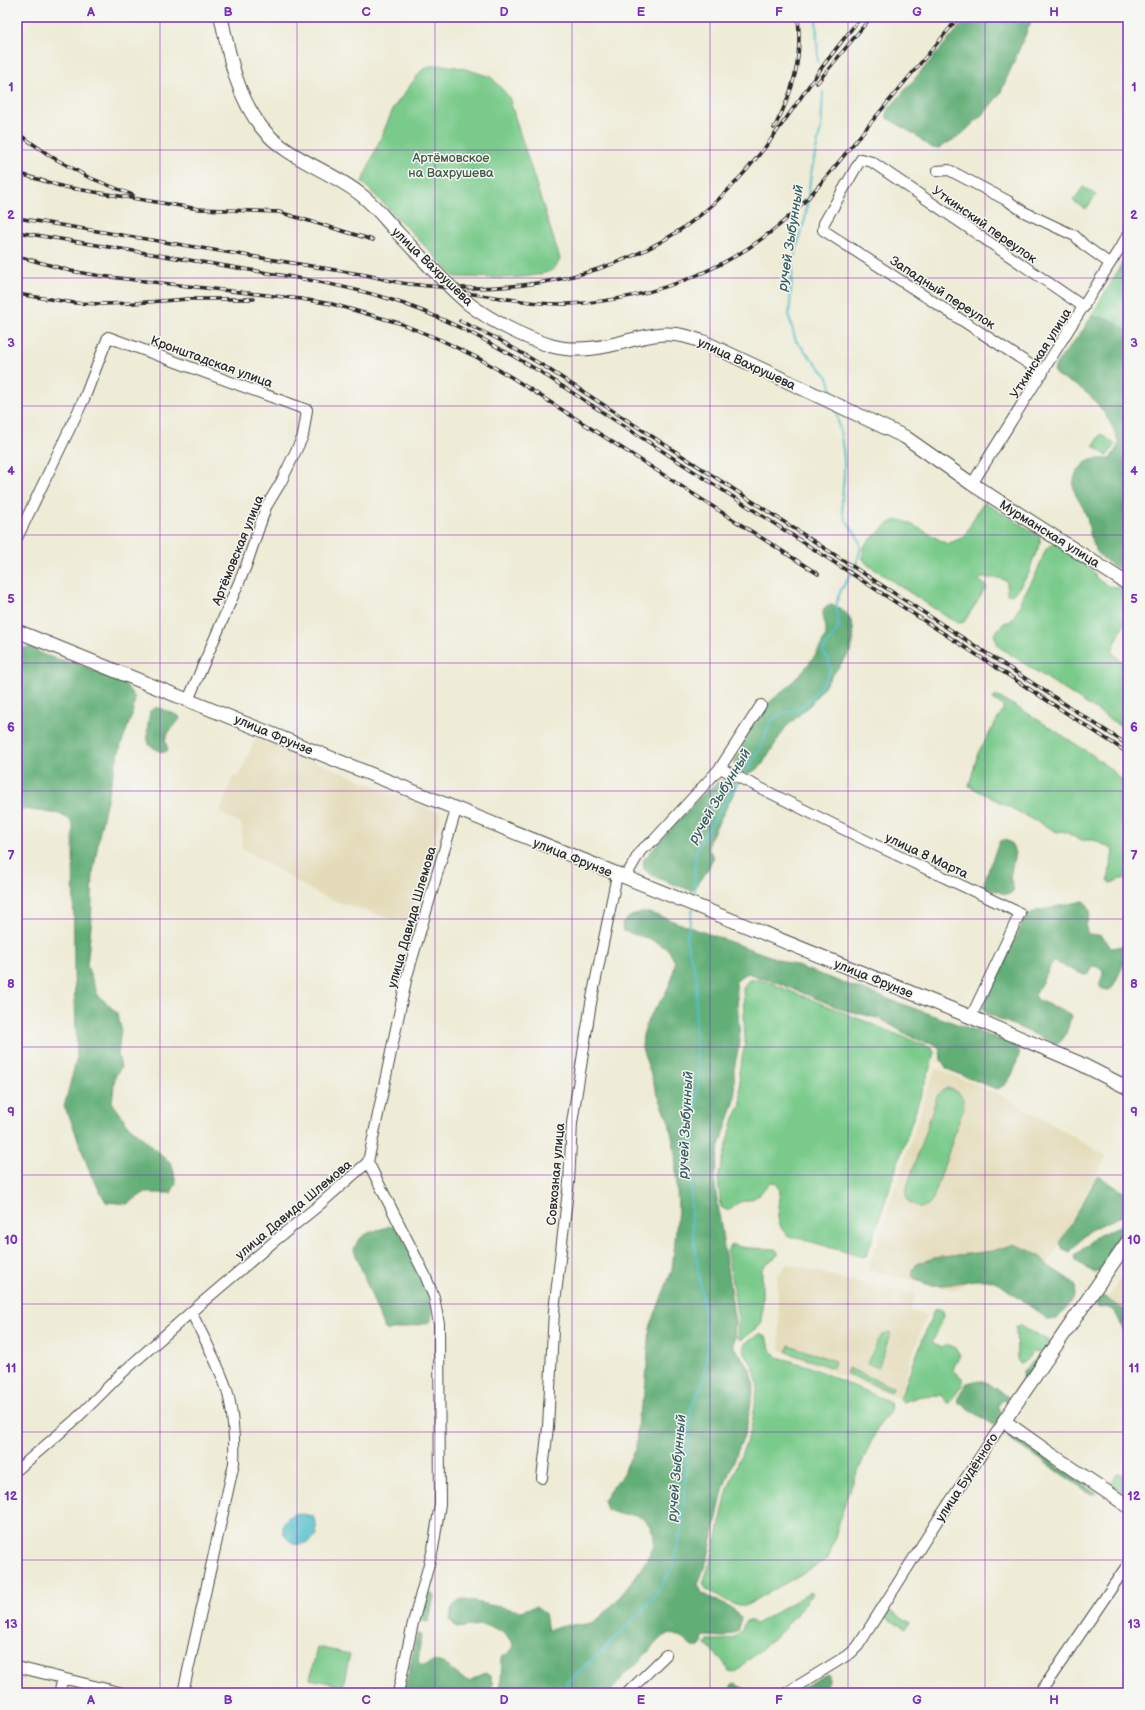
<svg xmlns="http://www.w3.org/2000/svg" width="1145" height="1710" viewBox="0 0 1145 1710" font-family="'Balsamiq Sans',sans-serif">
	<rect width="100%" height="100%" fill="#f6f6f2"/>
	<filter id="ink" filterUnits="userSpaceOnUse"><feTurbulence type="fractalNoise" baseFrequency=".025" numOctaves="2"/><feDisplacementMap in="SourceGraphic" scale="8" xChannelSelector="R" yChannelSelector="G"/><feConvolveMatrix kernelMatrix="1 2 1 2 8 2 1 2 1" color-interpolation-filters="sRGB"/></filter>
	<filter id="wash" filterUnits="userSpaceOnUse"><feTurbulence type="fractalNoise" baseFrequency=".012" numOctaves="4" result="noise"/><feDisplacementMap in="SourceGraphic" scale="16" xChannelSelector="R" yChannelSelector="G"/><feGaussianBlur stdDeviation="0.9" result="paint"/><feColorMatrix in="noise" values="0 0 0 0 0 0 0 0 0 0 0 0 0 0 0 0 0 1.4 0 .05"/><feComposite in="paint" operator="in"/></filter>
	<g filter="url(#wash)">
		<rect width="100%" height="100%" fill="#eeebd6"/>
		<path fill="#e4dbba" d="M256,737L441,813L409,924L344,904L318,894L241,847L242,824L220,813L233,776H239Z
			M935,1068L1007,1098L1106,1156L1043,1273L1005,1258L955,1290L868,1270Z
			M788,1264L844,1279L916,1295L910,1310L926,1315L898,1398L791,1356L780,1349L777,1275Z
			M1128,1268V1315L1106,1300Z"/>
		<path fill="#79ca8b" stroke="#527a5b" d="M443,65L462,68L491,77L509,97L517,124L560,259C558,264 556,268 550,271C528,281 480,277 455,277L362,182L394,107L421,71L430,66Z
			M1083,187L1096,195L1086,209L1073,201Z
			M1128,253V331L1108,319L1091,317Z
			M1101,434L1115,444L1107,456L1093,446Z
			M985,503L1037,534L1040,537V544L1032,562L1029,573L1018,589L1012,595L1007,594V581L999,578H980L979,580L987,587L986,588L964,622L958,623L950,619L868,565L863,559C863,542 866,544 877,534C883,528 891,520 900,520C908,521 938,539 947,544L964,537L980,507Z
			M1054,542L1060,545L1092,570L1097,579L1108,586L1118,587L1128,591V614L1112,651L1119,660L1128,663V731L999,647L994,634L1004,623L1011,621L1020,606L1021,599L1035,576L1046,549Z
			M994,697H998L1026,712L1094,756L1116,774L1128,787V877L1111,883L1108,881L1113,851L1112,849L1094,840H1082L1063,831L1057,832L969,786L978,753L1003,710V706L993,699Z
			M758,978L931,1048L935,1053L867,1255L862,1257L795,1237C785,1238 778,1225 778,1215C778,1206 786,1182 770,1182C765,1187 762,1193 756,1197C745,1203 740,1198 730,1210H726L721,1207L718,1178L734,1118L741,1105L739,1072L745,1044L743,987L749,980Z
			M948,1088C959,1092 963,1094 964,1106L933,1199L928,1205L921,1208L909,1202L906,1195V1190L937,1096L943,1090Z
			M732,1245L747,1248L775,1249L778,1253V1255L766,1264L762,1270V1321L760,1325L742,1339H738L737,1337L738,1319L727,1251Z
			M939,1309L943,1312L944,1317L932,1343L941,1348C949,1342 956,1347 960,1355L953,1369L963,1379V1384L959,1390L949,1403H947L943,1396L940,1395L921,1396L903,1402L901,1401L900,1398L934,1310Z
			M1019,1325L1049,1341L1050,1346L1042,1352H1033L1025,1362L1020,1363L1017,1360L1016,1327Z
			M888,1332L891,1333L878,1368L867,1363L881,1336Z
			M759,1334L766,1337L772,1351L778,1357L808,1366L890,1402L891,1410L878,1427L847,1496L831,1550L826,1560L747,1605H735L707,1590L703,1583L712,1557L728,1488L751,1430L758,1385L753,1366L744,1352L743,1348L745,1343Z
			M789,1345L835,1361L833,1368L787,1352Z
			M848,1368L893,1387L891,1392L846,1373Z
			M1120,1473L1128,1478V1495L1114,1487L1112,1483L1116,1474Z
			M811,1592L813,1594L782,1631L734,1673L730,1672L722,1660L706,1645L708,1640C729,1640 736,1642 746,1621H752L756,1624Z
			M886,1609L910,1623L906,1629L881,1615Z
			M317,1647L350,1654L343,1686L310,1679Z"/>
		<path fill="#62ae77" stroke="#466c51" d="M968,17H1033L1000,94L985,112L961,135L939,148H932L914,134L887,118V111Z
			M1091,317L1108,319L1128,331V575C1118,568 1105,562 1098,553C1090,543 1090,527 1086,515C1084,507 1078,500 1075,493C1069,480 1079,465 1091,460C1096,458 1104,459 1110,459L1119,444C1113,423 1098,400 1080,388C1072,383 1063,380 1055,374L1054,370L1056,364L1083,330Z
			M831,605C853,609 858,634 850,652L810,705L785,728L762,765L754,771L746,774L740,772L734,764C741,745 752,721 766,706C772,699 780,694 787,688C801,673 817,657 825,637C829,626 820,618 824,608Z
			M31,647L44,655L86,667L125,684L135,698L132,715L121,745L112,777L100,831L93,874L91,925L87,966L98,995L117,1013L121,1028L118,1055L121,1067L115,1077L112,1102L128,1125L172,1164L176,1183L171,1193H144L127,1204L106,1202L91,1175L70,1118L64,1107L77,1057L74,973L73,825L69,819L59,814L17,808V657L22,648Z
			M155,708H160L179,716L180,719L169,732L165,740L168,750L165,752H161L149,745C146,733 148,723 150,711Z
			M727,779L734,782L736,789L709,841L708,849L714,856L708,869L692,891C682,887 653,878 646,871C643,867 643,863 644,859C661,843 706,782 727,779Z
			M1005,840L1011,843L1015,853L1010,877L1014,890L1010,894H1004L984,886C984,880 997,847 1000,841Z
			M1083,901C1098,911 1081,922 1088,934C1103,935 1103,935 1111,948L1128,945L1127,957L1113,987L1109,990C1092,989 1104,980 1103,970L1095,966L1092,967L1089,974L1084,975L1055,962L1052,963L1035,995L1038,1000L1070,1014L1071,1017C1068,1026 1066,1040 1057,1044L988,1014L983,1009L984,1004L1025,918L1036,911Z
			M645,912L659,916L1012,1044L1016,1046L1020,1052C1015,1066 1012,1085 996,1089L947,1069L941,1060L940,1050L934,1044L923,1042L902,1032L881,1019L844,1010L781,984L748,973L740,977L736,982L740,1042L734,1069L735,1100L719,1148L714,1179L735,1322L734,1347L750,1369L754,1387L746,1430L724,1486L708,1558L698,1584L702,1593L733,1609L741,1618L737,1631L725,1637L705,1636L702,1638L703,1643L699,1647H692L681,1637L670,1633L663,1637L620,1680L610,1693H497L501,1680L502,1657L511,1651L513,1644C498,1622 481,1624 457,1628L450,1620L452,1608L460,1599L520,1611L536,1606L545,1613L548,1631C551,1629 555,1627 559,1626C571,1623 584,1627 595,1621C612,1610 647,1565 653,1546C657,1536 650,1523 641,1517C635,1513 627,1515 620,1514C615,1513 610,1511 606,1509L603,1500L611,1488L621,1477L636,1447L638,1417L645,1391L650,1327L672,1270L678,1209L675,1152L669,1122L656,1090L642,1048L643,1035L648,1019L665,994L672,979L675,962L668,949L650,939L623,931L622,923L631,916Z
			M1099,1176L1128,1195V1213L1090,1230L1084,1235L1070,1252L1063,1249L1060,1243L1097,1177Z
			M1128,1222V1231L1099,1272H1093L1076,1261L1075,1256L1095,1237Z
			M390,1226L399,1230C409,1251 437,1300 431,1321L427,1323L388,1331L384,1328L354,1250C359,1231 375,1232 390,1226Z
			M1014,1244L1029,1250L1042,1258L1046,1264L1074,1283C1081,1295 1064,1310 1057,1319L1049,1320L998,1283C971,1271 937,1299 912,1276L913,1269L917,1264L933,1258L992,1251Z
			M1103,1296L1128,1311V1337C1119,1328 1119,1303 1100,1308L1096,1305C1095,1300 1098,1298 1103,1296Z
			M1037,1357H1040L1044,1359L1027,1381L1024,1380L1022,1373Z
			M979,1380L988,1383L1011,1399L1008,1402L1002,1400L998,1406L1003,1414L997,1424L994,1425L959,1403L958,1398L967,1383Z
			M1010,1433L1096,1492L1095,1494H1091L1009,1438L1008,1434Z
			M431,1593L434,1596L429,1621L426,1622L422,1620L421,1617L428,1595Z
			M417,1634L421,1635L418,1663L425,1665C445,1653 452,1676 469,1681L485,1673L490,1676L493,1685L489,1693H404Z
			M826,1674L829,1675C830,1683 826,1687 821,1693H795Z
			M735,1684L753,1693H730L731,1686Z"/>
		<path fill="#51becb" stroke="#3e747b" d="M298,1513L313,1516L316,1525L317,1535C291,1563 266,1519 298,1513Z"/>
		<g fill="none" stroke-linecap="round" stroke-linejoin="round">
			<path stroke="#51becb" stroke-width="2" d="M816,17L818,62
				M823,92L821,128L811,173L805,220L800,234L793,265L789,317L796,341L828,377L834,397
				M743,776C750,765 758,754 763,742C766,735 767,727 771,722C779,710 788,714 798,709C807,704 832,676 830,666C830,661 826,656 823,652C826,642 836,636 839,625C828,588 855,582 860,551C863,535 846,527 843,513C840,499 845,480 844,464C844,446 839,428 836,409
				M695,901V856L700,842L739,781
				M559,1693L568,1682L613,1641L643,1610L661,1587L672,1568L681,1531L691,1408L704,1380L708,1343L691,1217V1164L699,1076L695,1033L697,980L686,939L693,909"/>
		</g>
	</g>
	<g filter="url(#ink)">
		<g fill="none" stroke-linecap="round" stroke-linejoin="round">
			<defs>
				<path id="minor" d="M937,171L949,170L1008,201L1024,212L1075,236L1084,245L1109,263
					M1043,373L823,230L824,223L861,159L872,162L1084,307
					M972,484L1128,235
					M17,538L84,399L108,337L307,410L303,436L281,482L266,507L246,566L188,700
					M720,768L867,841L1020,913L971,1017
					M625,878L641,850L654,840L720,768L761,705
					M368,1162L425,1275L434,1297L439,1324L440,1504L433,1549L413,1623L398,1693
					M17,1470L75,1420L121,1374L191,1312L277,1239L318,1206L368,1162L407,976L456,810
					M542,1478L548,1427L554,1311L569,1182L572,1123L591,1003L617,875
					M17,1667L123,1693
					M59,1693L63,1679
					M183,1693L234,1463C235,1442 233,1410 227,1390C218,1363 204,1338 191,1312
					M627,1693L666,1655
					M786,1693L851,1653L858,1646L939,1518L1004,1421
					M1040,1693L1128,1564"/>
				<path id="major" d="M221,17C229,55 237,97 262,128C287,159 330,170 360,194C375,205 386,220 398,233C421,257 444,283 469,304C491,321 525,338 552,346C578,353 606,347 631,340C644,337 656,333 669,334C682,334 692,338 704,342L905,437L972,484L1128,584
					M17,631L971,1017L1079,1063L1128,1088
					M1128,1241L1004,1421L1052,1455L1128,1506"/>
			</defs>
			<use href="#minor" stroke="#484845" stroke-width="12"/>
			<use href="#major" stroke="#484845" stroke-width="15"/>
			<use href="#minor" stroke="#fff" stroke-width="10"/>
			<use href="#major" stroke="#fff" stroke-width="13"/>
			<defs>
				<path id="rail" d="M817,83L871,17
					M774,128C794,91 802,59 798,17
					M17,133L52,157L88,177L133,195
					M17,173L64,187L199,209L279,212L373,240
					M17,218L366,275C380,278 395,283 410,284C523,298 643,275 725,193C762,157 790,112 820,70C833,52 847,35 861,17
					M17,232C89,244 160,255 232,267C284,276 336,283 386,298C441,315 490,342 539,371L1128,753
					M17,256L71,271L101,276L301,299L332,304L399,323L441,340L478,358L511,377L818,574
					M465,293C500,297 534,305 569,304C656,300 743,266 804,202C825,180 844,155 863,132C895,94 927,55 959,17
					M17,294L75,303L103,304L134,303L188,299H254
					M460,321L498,339L542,365L1128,745"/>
			</defs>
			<use href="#rail" stroke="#2b2b2b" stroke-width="3.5"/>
			<use href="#rail" stroke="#f6f6f2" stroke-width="2" stroke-dasharray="6" stroke-linecap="butt"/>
		</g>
	</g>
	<path fill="none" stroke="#7b2cbf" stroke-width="1" stroke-opacity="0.55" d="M160,17V1693M297,17V1693M435,17V1693M572,17V1693M710,17V1693M848,17V1693M985,17V1693M17,150H1128M17,278H1128M17,406H1128M17,535H1128M17,663H1128M17,791H1128M17,919H1128M17,1047H1128M17,1175H1128M17,1304H1128M17,1432H1128M17,1560H1128"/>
	<g text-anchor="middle" stroke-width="3" stroke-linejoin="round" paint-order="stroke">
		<g font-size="13" fill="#425b48" stroke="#f6f6f2">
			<text x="451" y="162">Артёмовское<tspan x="451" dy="15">на Вахрушева</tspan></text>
		</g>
		<g font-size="13" fill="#2b2b2b" stroke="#f6f6f2">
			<text transform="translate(985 224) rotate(35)" y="5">Уткинский переулок</text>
			<text transform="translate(433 266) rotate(44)" y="5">улица Вахрушева</text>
			<text transform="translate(943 292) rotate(33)" y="5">Западный переулок</text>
			<text transform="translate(1040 353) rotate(-58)" y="5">Уткинская улица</text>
			<text transform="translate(212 361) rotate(20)" y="5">Кронштадская улица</text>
			<text transform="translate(747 363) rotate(25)" y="5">улица Вахрушева</text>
			<text transform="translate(1050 533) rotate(32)" y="5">Мурманская улица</text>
			<text transform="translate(237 550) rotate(-68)" y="5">Артёмовская улица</text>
			<text transform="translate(274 734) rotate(23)" y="5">улица Фрунзе</text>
			<text transform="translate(927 855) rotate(25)" y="5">улица 8 Марта</text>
			<text transform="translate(573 857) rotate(22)" y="5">улица Фрунзе</text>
			<text transform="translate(411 917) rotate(-74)" y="5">улица Давида Шлемова</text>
			<text transform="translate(874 978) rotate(22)" y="5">улица Фрунзе</text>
			<text transform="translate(555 1174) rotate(-85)" y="5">Совхозная улица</text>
			<text transform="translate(293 1209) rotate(-40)" y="5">улица Давида Шлемова</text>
			<text transform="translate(966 1477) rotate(-57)" y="5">улица Будённого</text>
		</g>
		<g font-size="14" font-style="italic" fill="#385e63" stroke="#f6f6f2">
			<text transform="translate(790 238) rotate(-81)" y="5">ручей Зыбунный</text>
			<text transform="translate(719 796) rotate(-59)" y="5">ручей Зыбунный</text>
			<text transform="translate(685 1125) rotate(-87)" y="5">ручей Зыбунный</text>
			<text transform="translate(676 1468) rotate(-85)" y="5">ручей Зыбунный</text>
		</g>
	</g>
	<rect width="1145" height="1710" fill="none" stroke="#f6f6f2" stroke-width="44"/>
	<rect x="22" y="22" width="1101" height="1666" fill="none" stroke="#7b2cbf" stroke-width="1.5"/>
	<g font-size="13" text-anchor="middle" font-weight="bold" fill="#7b2cbf">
		<text x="91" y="16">A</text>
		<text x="228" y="16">B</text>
		<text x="366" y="16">C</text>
		<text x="504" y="16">D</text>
		<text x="641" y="16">E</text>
		<text x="779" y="16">F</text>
		<text x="917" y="16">G</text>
		<text x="1054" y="16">H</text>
		<text x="11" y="91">1</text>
		<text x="1134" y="91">1</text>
		<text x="11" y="219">2</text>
		<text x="1134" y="219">2</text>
		<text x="11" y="347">3</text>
		<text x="1134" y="347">3</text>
		<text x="11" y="475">4</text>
		<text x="1134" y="475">4</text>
		<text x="11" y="603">5</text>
		<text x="1134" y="603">5</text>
		<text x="11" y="731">6</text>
		<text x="1134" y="731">6</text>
		<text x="11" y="860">7</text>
		<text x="1134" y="860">7</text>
		<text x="11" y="988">8</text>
		<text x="1134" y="988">8</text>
		<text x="11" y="1116">9</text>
		<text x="1134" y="1116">9</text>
		<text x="11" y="1244">10</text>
		<text x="1134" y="1244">10</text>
		<text x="11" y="1372">11</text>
		<text x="1134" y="1372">11</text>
		<text x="11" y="1500">12</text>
		<text x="1134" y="1500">12</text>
		<text x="11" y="1628">13</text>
		<text x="1134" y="1628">13</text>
		<text x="91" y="1704">A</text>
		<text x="228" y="1704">B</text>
		<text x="366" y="1704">C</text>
		<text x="504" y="1704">D</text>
		<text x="641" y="1704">E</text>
		<text x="779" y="1704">F</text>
		<text x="917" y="1704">G</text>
		<text x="1054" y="1704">H</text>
	</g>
</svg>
